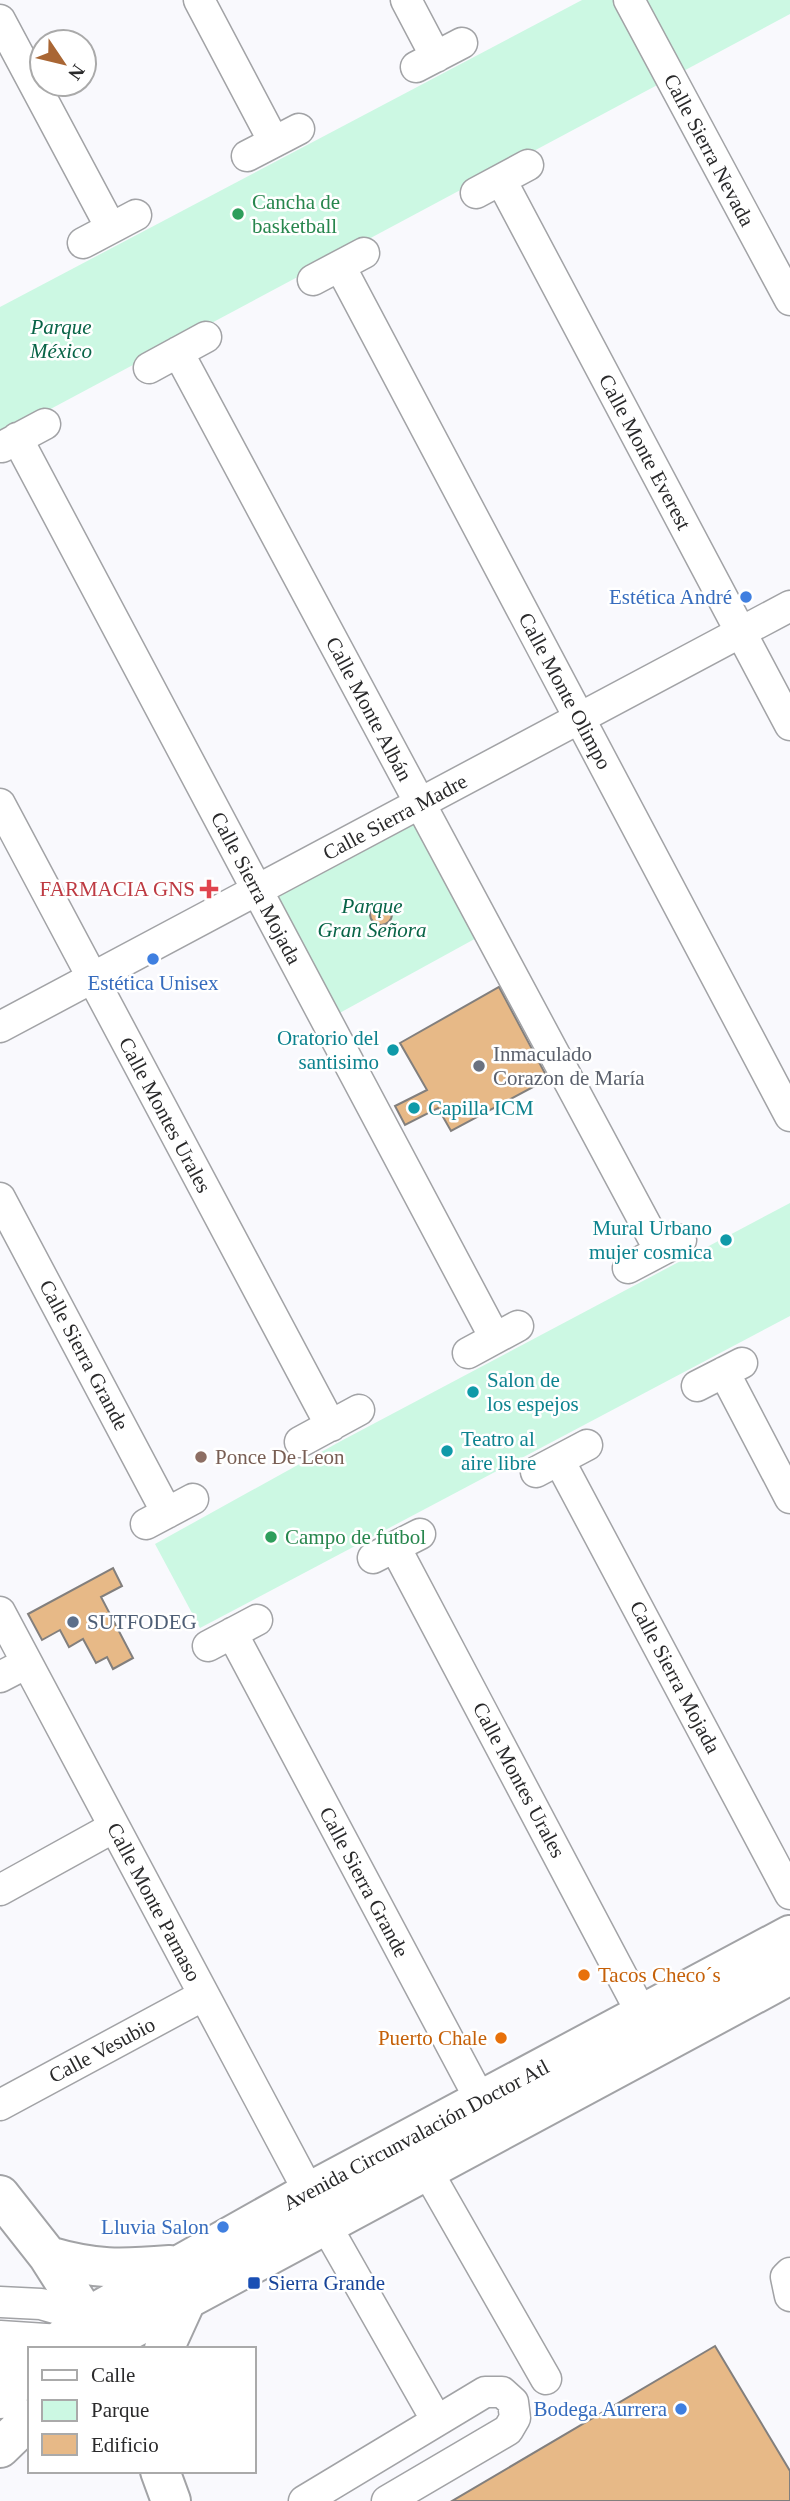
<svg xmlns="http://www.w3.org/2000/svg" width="790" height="2501" viewBox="0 0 790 2501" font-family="Georgia,serif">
	<rect width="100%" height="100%" fill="#f9f9fd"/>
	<path fill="#ccf8e3" d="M582,0H790V14L0,436V307Z
		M415,820L480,936L336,1015L273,894Z
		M790,1203V1316L200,1628L155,1544L341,1441Z"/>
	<path fill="#e7b987" stroke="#827f7d" stroke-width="2" d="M370 914a11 11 0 1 1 22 0a11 11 0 1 1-22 0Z
		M499,987L548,1079L451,1131L438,1108L405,1125L395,1106L427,1090L400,1043Z
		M113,1568L122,1586L101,1597L133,1658L113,1669L107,1657L96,1663L83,1639L69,1647L60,1630L42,1640L28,1614Z
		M715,2346L790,2471V2501H452Z"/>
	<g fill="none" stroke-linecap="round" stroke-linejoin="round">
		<defs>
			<path id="minor" d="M199,0L274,142
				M406,0L436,57
				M629,0L790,300
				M0,20L111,228
				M416,67L462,43
				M247,156L299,129
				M501,180L790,725
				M476,193L528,165
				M83,243L136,215
				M340,266L790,1116
				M313,280L364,253
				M178,352L660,1251
				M149,368L206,337
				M17,438L495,1338
				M2,447L45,424
				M0,804L331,1426
				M0,1027L790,606
				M0,1198L167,1513
				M628,1268L681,1240
				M468,1353L518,1326
				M724,1372L790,1498
				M697,1386L742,1363
				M300,1442L359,1410
				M559,1460L790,1894
				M536,1472L587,1445
				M146,1524L193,1499
				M395,1547L642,2014
				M373,1558L420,1534
				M0,1612L309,2192
				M232,1633L490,2118
				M208,1646L257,1620
				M0,1677L27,1663
				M0,1890L114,1827
				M0,2105L204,1995
				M426,2169L546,2379
				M325,2224L437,2421
				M790,2273L786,2277L790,2296
				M0,2302L41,2304L87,2317
				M0,2336L76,2341
				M304,2501L485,2392H502L513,2402L515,2418L508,2430L387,2501"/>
			<path id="major" d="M0,2195L48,2256L100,2338
				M48,2256C95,2270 121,2269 170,2265
				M0,2349L11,2367L15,2385
				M51,2349L87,2317L309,2192L790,1935
				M99,2349L104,2344L790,1975
				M164,2349L185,2303
				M0,2399L30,2370
				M0,2448L30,2419
				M160,2471L171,2501"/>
		</defs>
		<use href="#minor" stroke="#a2a3a6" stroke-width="33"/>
		<use href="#major" stroke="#a2a3a6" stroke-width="42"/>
		<use href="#minor" stroke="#fff" stroke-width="30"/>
		<use href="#major" stroke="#fff" stroke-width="38"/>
	</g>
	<g fill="#2e9e5b" stroke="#fff" stroke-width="2.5">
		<circle cx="238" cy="214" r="7"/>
		<circle cx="271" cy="1537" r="7"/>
	</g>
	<g fill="#3f7fe0" stroke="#fff" stroke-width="2.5">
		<circle cx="746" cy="597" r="7"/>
		<circle cx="153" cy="959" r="7"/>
		<circle cx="223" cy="2227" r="7"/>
		<circle cx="681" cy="2409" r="7"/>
	</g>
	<path fill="#e0444e" stroke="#fff" stroke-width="2.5" d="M205.5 878.5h7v7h7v7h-7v7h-7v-7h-7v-7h7z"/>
	<g fill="#0f9aa8" stroke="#fff" stroke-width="2.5">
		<circle cx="393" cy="1050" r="7"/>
		<circle cx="414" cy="1108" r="7"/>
		<circle cx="726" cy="1240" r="7"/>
		<circle cx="473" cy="1392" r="7"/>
		<circle cx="447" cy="1451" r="7"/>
	</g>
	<circle fill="#6b7280" stroke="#fff" stroke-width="2.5" cx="479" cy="1066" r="7"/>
	<circle fill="#8d6e63" stroke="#fff" stroke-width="2.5" cx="201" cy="1457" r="7"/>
	<circle fill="#5c6f8a" stroke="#fff" stroke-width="2.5" cx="73" cy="1622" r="7"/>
	<g fill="#e8710a" stroke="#fff" stroke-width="2.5">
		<circle cx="584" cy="1975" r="7"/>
		<circle cx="501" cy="2038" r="7"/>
	</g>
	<rect fill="#1a4fb4" stroke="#fff" stroke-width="2.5" x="247" y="2276" width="14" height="14" rx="3.5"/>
	<g text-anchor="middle" stroke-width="5" stroke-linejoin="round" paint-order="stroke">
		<g font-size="21" fill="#2a2a2b" stroke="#fff">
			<text transform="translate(709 150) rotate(62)" y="7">Calle Sierra Nevada</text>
			<text transform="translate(645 452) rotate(62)" y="7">Calle Monte Everest</text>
			<text transform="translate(565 691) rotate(62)" y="7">Calle Monte Olimpo</text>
			<text transform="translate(369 709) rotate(62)" y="7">Calle Monte Albán</text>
			<text transform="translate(395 817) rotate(-28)" y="7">Calle Sierra Madre</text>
			<text transform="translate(256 888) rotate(62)" y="7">Calle Sierra Mojada</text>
			<text transform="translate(165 1115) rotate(62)" y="7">Calle Montes Urales</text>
			<text transform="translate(84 1355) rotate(62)" y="7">Calle Sierra Grande</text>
			<text transform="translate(675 1677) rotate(62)" y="7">Calle Sierra Mojada</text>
			<text transform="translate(519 1780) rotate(62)" y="7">Calle Montes Urales</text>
			<text transform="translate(364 1882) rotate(62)" y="7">Calle Sierra Grande</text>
			<text transform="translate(154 1902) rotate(62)" y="7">Calle Monte Parnaso</text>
			<text transform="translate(102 2050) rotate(-28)" y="7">Calle Vesubio</text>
			<text transform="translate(416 2135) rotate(-28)" y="7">Avenida Circunvalación Doctor Atl</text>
		</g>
		<g font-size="21" fill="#27864d" stroke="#fff" text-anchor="start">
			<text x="252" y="209">Cancha de<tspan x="252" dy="24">basketball</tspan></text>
			<text x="285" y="1544">Campo de futbol</text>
		</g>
		<g font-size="21" font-style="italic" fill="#086447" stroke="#fff">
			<text x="61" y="334">Parque<tspan x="61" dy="24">México</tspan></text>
			<text x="372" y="913">Parque<tspan x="372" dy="24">Gran Señora</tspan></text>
		</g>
		<g font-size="21" fill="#366cbe" stroke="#fff" text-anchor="end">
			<text x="732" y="604">Estética André</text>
			<text x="153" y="990" text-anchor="middle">Estética Unisex</text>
			<text x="209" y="2234">Lluvia Salon</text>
			<text x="667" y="2416">Bodega Aurrera</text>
		</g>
		<g font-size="21" fill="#be3a42" stroke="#fff" text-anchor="end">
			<text x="195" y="896">FARMACIA GNS</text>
		</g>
		<g font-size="21" fill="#0d838f" stroke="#fff" text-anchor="start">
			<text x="379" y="1045" text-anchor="end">Oratorio del<tspan x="379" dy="24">santisimo</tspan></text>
			<text x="428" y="1115">Capilla ICM</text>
			<text x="712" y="1235" text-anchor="end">Mural Urbano<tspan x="712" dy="24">mujer cosmica</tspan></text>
			<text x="487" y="1387">Salon de<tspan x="487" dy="24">los espejos</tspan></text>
			<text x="461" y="1446">Teatro al<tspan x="461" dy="24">aire libre</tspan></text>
		</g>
		<g font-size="21" fill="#5b616d" stroke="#fff" text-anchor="start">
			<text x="493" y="1061">Inmaculado<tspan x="493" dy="24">Corazon de María</tspan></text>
		</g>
		<g font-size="21" fill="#785e54" stroke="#fff" text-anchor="start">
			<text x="215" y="1464">Ponce De Leon</text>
		</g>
		<g font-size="21" fill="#4e5e75" stroke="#fff" text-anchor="start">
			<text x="87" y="1629">SUTFODEG</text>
		</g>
		<g font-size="21" fill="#c56008" stroke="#fff" text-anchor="start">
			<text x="598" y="1982">Tacos Checo´s</text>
			<text x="487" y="2045" text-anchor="end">Puerto Chale</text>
		</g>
		<g font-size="21" fill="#164399" stroke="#fff" text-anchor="start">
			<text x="268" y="2290">Sierra Grande</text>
		</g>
	</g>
	<rect x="28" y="2347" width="228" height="126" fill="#ffffff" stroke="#aaaaaa" stroke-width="2"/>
	<rect x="42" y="2370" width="35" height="10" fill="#ffffff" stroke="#aaaaaa" stroke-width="2"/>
	<text x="91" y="2382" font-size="21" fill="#2a2a2b">Calle</text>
	<rect x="42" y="2400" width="35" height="21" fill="#ccf8e3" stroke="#aaaaaa" stroke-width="2"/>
	<text x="91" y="2417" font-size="21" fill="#2a2a2b">Parque</text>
	<rect x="42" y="2434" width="35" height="21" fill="#e7b987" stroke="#aaaaaa" stroke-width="2"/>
	<text x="91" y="2452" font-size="21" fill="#2a2a2b">Edificio</text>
	<g transform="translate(63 63) rotate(125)"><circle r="33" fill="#ffffff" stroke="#aaaaaa" stroke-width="2"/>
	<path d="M0-5L12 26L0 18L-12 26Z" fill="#a96634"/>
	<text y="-10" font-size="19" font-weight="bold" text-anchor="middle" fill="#2a2a2b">N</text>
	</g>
</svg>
